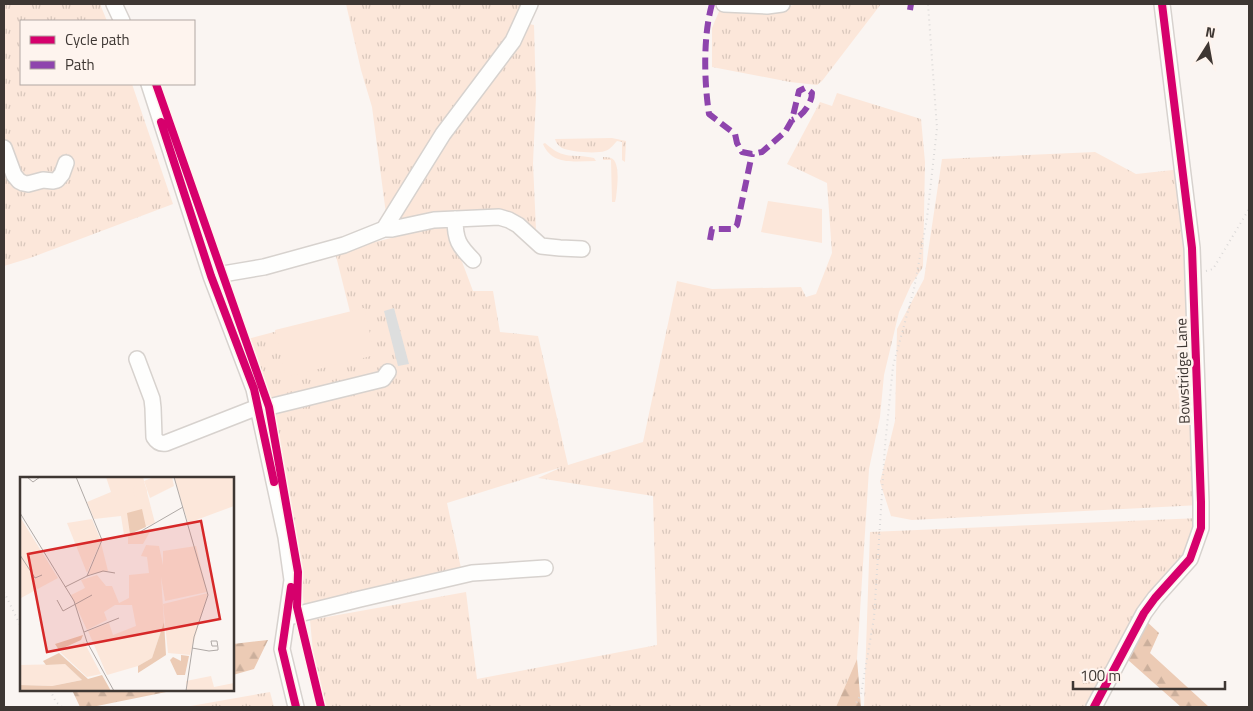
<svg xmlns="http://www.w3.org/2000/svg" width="1253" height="711" viewBox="0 0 1253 711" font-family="'Titillium Web',sans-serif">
	<defs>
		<pattern id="grass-tufts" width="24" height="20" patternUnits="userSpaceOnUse" patternTransform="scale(1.25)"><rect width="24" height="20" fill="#fce7da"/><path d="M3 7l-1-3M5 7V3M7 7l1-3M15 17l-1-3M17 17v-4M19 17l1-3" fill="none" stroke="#d9c7bc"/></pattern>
		<pattern id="forest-firs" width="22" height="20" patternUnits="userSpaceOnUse" patternTransform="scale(1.25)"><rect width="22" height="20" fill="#eccbb5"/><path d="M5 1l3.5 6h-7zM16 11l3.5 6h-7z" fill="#cbaf9c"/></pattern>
	</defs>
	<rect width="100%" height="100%" fill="#faf5f2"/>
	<path fill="url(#grass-tufts)" d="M4,4H100L107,21H21V84H132L173,204L30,258L4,266Z
		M346,4H528L386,214L372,107L361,70Z
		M801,4H881L822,81L817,85L790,82L712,67V28L720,9L774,8Z
		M524,23L534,25L536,97L533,163L536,230H528L518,221L390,226Z
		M837,93L921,119L925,162L923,267L911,285L899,312L884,375L880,417L869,469L857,659L836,707H318L310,620L466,592L477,679L657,645L653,496L538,478L562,467L447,503L461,568L304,606L298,547L274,414L284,409L270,401L244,340L350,312L335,252L443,225L452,235L473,291H493L500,332L538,336L568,465L643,442L677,281L712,289L801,287L806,297L816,294L832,253L827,183L787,164L820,102L832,106Z
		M612,138L626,141L625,162L622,160V142L617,141C613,145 611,149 605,151C596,154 571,152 562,148C558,145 556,143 555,139Z
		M545,143C565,161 572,153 594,158L596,161C576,161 552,166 543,144Z
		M1095,152L1136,174L1182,169L1193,302L1184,363L1200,505L912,520L891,516L880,482L895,421L897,329L924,279L942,159Z
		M603,157C605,157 608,157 611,158C621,162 617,188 616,198L615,202H612L611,160H603Z
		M1200,518L1201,528L1155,598L1094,707H864L870,532Z
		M270,692L274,707H185Z"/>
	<path fill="url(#forest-firs)" d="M1145,620L1159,633L1150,653L1209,707H1181L1128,660Z
		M268,640L254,669L233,675V644Z
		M857,659L861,707H836Z
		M72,690H176L92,707H80Z"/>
	<path fill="#fce7da" d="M768,201L822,209V243L761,232Z
		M364,308L375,355L286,377L275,330Z"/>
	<path fill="#dddede" d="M394,308L409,364L398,366L384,311Z"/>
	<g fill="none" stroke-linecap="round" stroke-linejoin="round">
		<defs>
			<path id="minor" d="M114,4L122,21
				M724,4L767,6L782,4
				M149,84L211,276L254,389L286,537L292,580L282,649L296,707
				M4,148L14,175L19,181L23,183L28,184L43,180L53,181L57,180L62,174L66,163
				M455,219C455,240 459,246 473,260
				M384,229H392L434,220L499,217L509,220L518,225L541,246L560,248L582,249
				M211,276L264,267L344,245L384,229L443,134L513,41L530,4
				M137,359L152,399L153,408L154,437C157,442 160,444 166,443L258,407H269L383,379L388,372
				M287,618L299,614L360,599L472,573L545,568
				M1094,707L1144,613L1155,598L1190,559L1201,528V502L1192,248L1162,4"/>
		</defs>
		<use href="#minor" stroke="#d7d2ce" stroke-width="18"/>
		<path stroke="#dbd9d8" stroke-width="2" stroke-dasharray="1 4" stroke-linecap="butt" d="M1206,271L1213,269L1249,209
			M4,592L21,627
			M50,690L56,702L62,707
			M854,707L861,694L874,618L885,446L893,366L914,289L927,218L937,128L928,4"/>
		<use href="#minor" stroke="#fefefd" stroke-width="15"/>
		<path stroke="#8e44ad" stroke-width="6" stroke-dasharray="12 6" stroke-linecap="butt" d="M712,4C703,36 704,81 709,114L735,134L737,143L742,152L752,154L762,152L785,132L792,120L799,91L805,88L812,93C812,103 802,117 792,120
			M910,10L911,4
			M710,240L712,229H733L737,225L752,154"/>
		<defs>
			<path id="cycleway" d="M156,84L269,407L298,572L297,607L321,707
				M161,122L211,276L254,389L274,482
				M291,587L282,649L296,707
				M1094,707L1144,613L1155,598L1190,559L1201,528V502L1192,248L1162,4"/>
		</defs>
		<use href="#cycleway" stroke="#fef4ee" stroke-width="11"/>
		<use href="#cycleway" stroke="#d6006c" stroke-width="8"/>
	</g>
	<g text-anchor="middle" stroke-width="5" stroke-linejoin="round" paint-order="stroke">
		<g font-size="15" fill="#3e3733" stroke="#fef4ee">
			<text transform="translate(1183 371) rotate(-92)" y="5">Bowstridge Lane</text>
		</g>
	</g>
	<g transform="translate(20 477)">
		<rect width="214" height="214" fill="#faf5f2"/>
		<path d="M86,0H123L135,46L104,58L101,39L74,42L67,25L91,15ZM154,0H214V29L168,46ZM0,40L38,101L1,121L0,119ZM72,42L81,64L67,96L47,46ZM132,51L123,67H108V59ZM81,66L88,94L68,98ZM126,68L139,69L143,88V74L176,69L187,115L145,124L141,100L144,145L132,181L118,189L87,198L68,154L89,146L93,158L116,149L112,128H95L84,135L87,143L67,153L51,118L65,111L61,103L77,98L86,109H92L99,126L109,121V98L129,96L127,80L121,79ZM188,116L170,178L148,176L143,127ZM64,165L81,197L67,200L40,175ZM45,187L62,203L32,209L0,208V188ZM191,199L194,210L214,206V213L167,214L166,204Z" fill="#fce7da"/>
		<path d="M122,32L126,50L110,57L107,36ZM144,145L146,178L118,196V189L132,181ZM63,158L61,163L39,173L35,167ZM39,176L68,202L82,198L91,214H0V208L32,209L62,203L45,187L26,188L23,184ZM161,178L169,179L165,198H157L150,183L153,180L161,184Z" fill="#eccbb5"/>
		<path d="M134,0H152L154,9L130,21L124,4Z" fill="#fce7da"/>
		<path d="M113 14a7 7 0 1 1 14 0a7 7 0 1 1-14 0Z" fill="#fce7da"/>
		<path fill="none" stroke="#afa9a6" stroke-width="1" d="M7,0L13,5L20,0M154,0L188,118L174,160L166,214M0,36L54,124L67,165L94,214M82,63L118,56L163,30M0,78L15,101L22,98M67,99L83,94L95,96M45,110L67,99L82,63L56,0M37,123L43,134L72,118M64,155L99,141M172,171L189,174L198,173V171L197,164H191L192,169H197"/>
		<path fill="#d62828" fill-opacity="0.15" stroke="#d62828" stroke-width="2.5" d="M181,44L200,142L27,175L8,77Z"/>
		<rect width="214" height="214" fill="none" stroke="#3e3733" stroke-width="2.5"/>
	</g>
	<rect width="1253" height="711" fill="none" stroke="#3e3733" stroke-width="10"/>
	<rect x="20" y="20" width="175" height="65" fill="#fef4ee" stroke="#b1a8a3"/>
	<rect x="30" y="36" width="25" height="8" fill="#d6006c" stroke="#b1a8a3"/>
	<text x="65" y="45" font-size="15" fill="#3e3733">Cycle path</text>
	<rect x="30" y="61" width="25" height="8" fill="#8e44ad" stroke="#b1a8a3"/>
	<text x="65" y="70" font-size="15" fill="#3e3733">Path</text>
	<g transform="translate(1208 45) rotate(11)" stroke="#fef4ee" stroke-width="4" paint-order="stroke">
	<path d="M0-4L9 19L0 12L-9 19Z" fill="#3e3733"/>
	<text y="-8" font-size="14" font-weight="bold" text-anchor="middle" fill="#3e3733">N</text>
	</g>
	<path d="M1073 681v8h152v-8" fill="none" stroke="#3e3733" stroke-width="2.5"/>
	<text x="1080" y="681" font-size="15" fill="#3e3733" stroke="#fef4ee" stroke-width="4" paint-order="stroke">100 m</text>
</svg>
